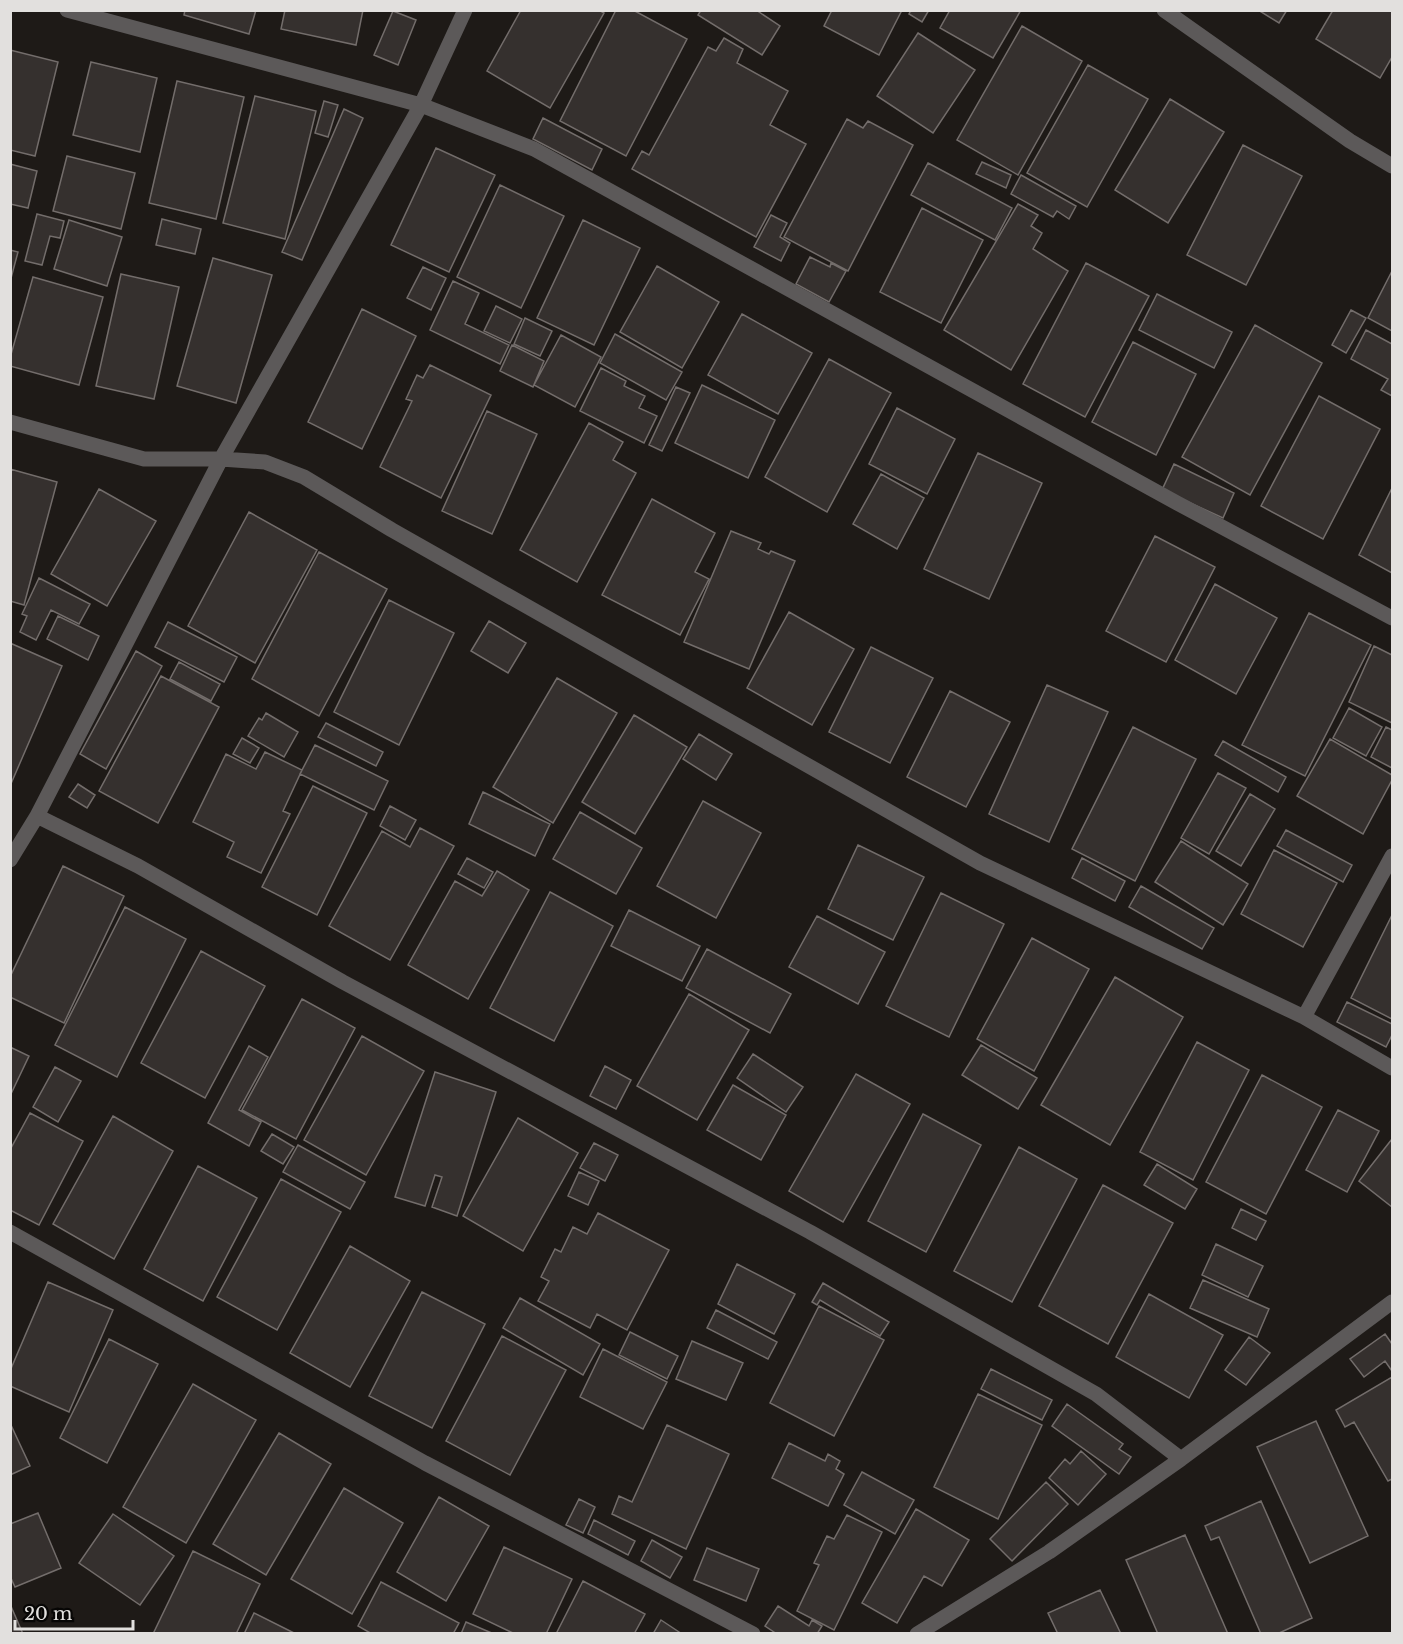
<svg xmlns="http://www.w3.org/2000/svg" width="1403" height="1644" viewBox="0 0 1403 1644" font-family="'Libre Baskerville',serif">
	<rect width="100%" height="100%" fill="#1e1a17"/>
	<path fill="#35302e" stroke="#736d6b" stroke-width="1.5" d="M185,10H256L249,34L184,15Z
		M285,10H363L356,45L281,29Z
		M521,10H599L604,13L550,108L487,71Z
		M616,10H633L687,39L626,156L560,121Z
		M701,10H756L780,26L762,55L698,15Z
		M832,10H902L879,55L824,26Z
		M911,10H929L922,22L909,14Z
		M950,10H1021L993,58L940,28Z
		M1258,10H1287L1279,23Z
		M1333,10H1392V57L1380,78L1316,39Z
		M393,11L416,20L398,65L374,55Z
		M1022,26L1082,61L1018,175L957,140Z
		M918,33L975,70L933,133L877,96Z
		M724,38L743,49L737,63L788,91L770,125L806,144L756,237L632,169L642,151L649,155L708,47L716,51Z
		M10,50L58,62L35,156L10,150Z
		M91,62L157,78L140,152L73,135Z
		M1088,65L1148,99L1087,207L1027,173Z
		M177,81L244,97L216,219L149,203Z
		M255,96L316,111L285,239L223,223Z
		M1170,99L1224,132L1168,223L1115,190Z
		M324,101L338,105L328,137L315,133Z
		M344,109L363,118L302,260L282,252Z
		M543,118L602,149L592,170L533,139Z
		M847,119L863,128L868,121L913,145L848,271L784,237Z
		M1243,145L1302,176L1246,285L1187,255Z
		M436,148L495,175L449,272L391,245Z
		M67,156L135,173L121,229L53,211Z
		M982,162L1011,175L1006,188L976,174Z
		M928,163L1012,208L995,240L911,195Z
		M10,164L37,171L28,208L10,204Z
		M1021,175L1076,206L1069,219L1057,211L1053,217L1011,194Z
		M500,185L564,216L521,308L457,277Z
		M1018,204L1038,215L1031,226L1042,233L1033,249L1068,271L1011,370L944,330Z
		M922,208L983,240L941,323L880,292Z
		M37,214L64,221L60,238L50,236L42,265L25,261Z
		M771,215L787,223L780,237L790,243L781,261L754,247Z
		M162,219L201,229L195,254L156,245Z
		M69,220L122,237L107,286L54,269Z
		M583,220L640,248L594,345L537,318Z
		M10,250L18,252L10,282Z
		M810,257L830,267L831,263L846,271L829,302L796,284Z
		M213,258L272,275L236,403L177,386Z
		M1086,263L1149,296L1085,417L1023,384Z
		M657,266L719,302L682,368L620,332Z
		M423,267L446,278L431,310L407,298Z
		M1392,271V331L1368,318Z
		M121,274L179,287L154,399L96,386Z
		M33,277L103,297L79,385L10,366V358Z
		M453,281L479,293L465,324L509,345L500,364L430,330Z
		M1157,294L1232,332L1214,368L1139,330Z
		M496,306L522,319L510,343L484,331Z
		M362,309L416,336L362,449L308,422Z
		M1351,310L1366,318L1346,353L1332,345Z
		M742,314L812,353L778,414L708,375Z
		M525,318L552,331L540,356L514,344Z
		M1255,325L1322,363L1250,495L1182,457Z
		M1366,330L1392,344V396L1381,390L1388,379L1351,359Z
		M615,334L682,372L666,400L600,363Z
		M561,335L601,357L575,407L534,385Z
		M1133,342L1196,374L1156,455L1092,422Z
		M512,345L544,361L533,387L500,371Z
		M829,359L891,393L827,512L765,477Z
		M430,365L491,395L441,498L380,467L412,401L406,399L417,375L423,378Z
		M601,368L626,381L624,386L645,396L639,408L657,416L644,443L580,411Z
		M702,385L775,420L748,478L675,443Z
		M676,387L690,393L662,451L649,445Z
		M1319,396L1380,429L1323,539L1261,506Z
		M897,408L955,439L927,494L869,464Z
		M487,411L537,434L492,534L442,511Z
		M589,423L623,442L613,460L636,473L577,582L520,550Z
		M978,453L1042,483L989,599L924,569Z
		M1174,464L1234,493L1223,518L1162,490Z
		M10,469L57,482L24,605L10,601Z
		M881,474L924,498L897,549L853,524Z
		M1392,488V573L1359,555Z
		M99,489L156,521L107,606L51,574Z
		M652,499L715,533L695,572L709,579L680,635L602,595Z
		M249,512L317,550L255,663L188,626Z
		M731,531L761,543L758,549L769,554L771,551L795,561L749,669L684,642Z
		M1155,536L1215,567L1166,662L1106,631Z
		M319,552L387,589L319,716L252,679Z
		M39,578L90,604L79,624L51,610L36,640L20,632L27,616L22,614Z
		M1215,584L1277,618L1236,694L1175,660Z
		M389,600L454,633L399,745L334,712Z
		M789,612L854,649L812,725L747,688Z
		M1309,613L1371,645L1305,776L1242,745Z
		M58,616L99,636L88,660L47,639Z
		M489,621L526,643L508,673L471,651Z
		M168,622L237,657L224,682L155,647Z
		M10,643L62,666L10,786Z
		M1374,646L1392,655V723L1349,702Z
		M871,647L933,678L890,763L829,732Z
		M136,651L162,666L106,769L80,754Z
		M179,662L220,684L211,701L170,679Z
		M161,676L219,707L158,823L99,791Z
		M557,678L617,713L553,823L493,787Z
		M1047,685L1108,712L1049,842L989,814Z
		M950,691L1010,722L966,807L907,777Z
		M1349,708L1382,727L1366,756L1333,738Z
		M266,713L298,732L284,757L248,736L259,718L262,720Z
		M634,715L687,747L635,834L582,802Z
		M326,723L383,752L376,766L318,737Z
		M1133,727L1196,759L1135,881L1072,849Z
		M1386,727L1392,730V768L1371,757Z
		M699,734L732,754L716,780L683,759Z
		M242,738L259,748L250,763L233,754Z
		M1330,739L1392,775V780L1363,834L1297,796Z
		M1223,741L1286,777L1278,792L1215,755Z
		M315,745L388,781L374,810L300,774Z
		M265,752L302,770L283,811L290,814L261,873L227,857L234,842L193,822L226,754L256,769Z
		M1218,773L1246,788L1209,854L1181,838Z
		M78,784L95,795L87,808L69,797Z
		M313,786L367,813L317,915L262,887Z
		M483,792L550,824L535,856L469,824Z
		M1250,794L1275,809L1241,866L1216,851Z
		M703,801L761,833L716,918L657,886Z
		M390,806L416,820L405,840L380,826Z
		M580,812L642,848L616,894L553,859Z
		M420,828L454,846L390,960L329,926L382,831L410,847Z
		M1286,830L1352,865L1343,882L1277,846Z
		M1181,841L1248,884L1223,925L1155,882Z
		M858,845L924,877L893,940L828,909Z
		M1274,850L1337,883L1303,947L1241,914Z
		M467,858L493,872L484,888L458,874Z
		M1082,858L1125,881L1115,901L1072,878Z
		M63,866L124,896L64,1023L10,997V977Z
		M497,871L529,890L468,999L408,965L455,881L482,896Z
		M1141,886L1214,928L1202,949L1129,907Z
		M550,892L613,926L554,1041L490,1008Z
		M941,893L1004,924L949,1037L886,1006Z
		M125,907L186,939L117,1077L55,1045Z
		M629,910L700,946L682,981L611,946Z
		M1392,915V1019L1351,998Z
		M817,916L885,952L858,1004L789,967Z
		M1032,938L1089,969L1034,1071L977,1039Z
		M707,949L791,994L770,1033L686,988Z
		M201,951L265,986L205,1098L141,1063Z
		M1115,977L1183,1017L1110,1145L1041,1105Z
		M689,994L749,1030L697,1120L637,1086Z
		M302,999L355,1028L296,1139L242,1110Z
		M1347,1002L1392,1024V1035L1386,1047L1337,1022Z
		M362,1036L424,1071L366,1175L304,1140Z
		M1197,1042L1249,1070L1193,1180L1140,1152Z
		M981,1045L1037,1078L1018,1109L962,1075Z
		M249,1046L268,1057L239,1110L261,1122L249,1146L208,1123Z
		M10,1047L29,1056L10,1096Z
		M753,1054L803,1087L786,1112L737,1078Z
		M605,1066L631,1080L616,1109L590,1096Z
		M55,1067L81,1081L58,1122L33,1107Z
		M435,1072L496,1092L457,1216L432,1207L442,1177L435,1175L425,1206L395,1197Z
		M856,1074L910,1104L843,1222L789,1191Z
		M1262,1075L1322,1107L1266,1214L1206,1182Z
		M733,1085L786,1115L761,1160L707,1130Z
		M1338,1110L1379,1131L1347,1192L1306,1170Z
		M30,1113L83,1141L39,1225L10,1210V1150Z
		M923,1114L981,1145L926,1252L868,1221Z
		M113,1116L173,1151L114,1259L53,1224Z
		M518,1118L578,1153L523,1251L463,1216Z
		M272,1134L294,1147L283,1164L261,1151Z
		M1392,1139V1207L1359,1181Z
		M594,1143L618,1155L605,1181L580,1168Z
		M298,1145L365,1182L350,1209L283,1172Z
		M1019,1147L1077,1179L1012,1302L954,1271Z
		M1157,1164L1197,1189L1185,1209L1144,1185Z
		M198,1166L257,1198L203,1301L144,1269Z
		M579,1172L599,1181L588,1205L568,1196Z
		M281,1179L341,1212L277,1330L217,1297Z
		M1103,1185L1173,1223L1108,1344L1039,1306Z
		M1241,1209L1266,1221L1256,1240L1232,1228Z
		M598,1213L669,1250L627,1330L597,1314L590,1328L538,1301L549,1281L541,1277L555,1249L561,1252L573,1227L587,1234Z
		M1216,1244L1263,1266L1248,1297L1202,1275Z
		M350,1246L410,1281L350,1387L290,1353Z
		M737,1264L795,1294L774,1334L718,1304Z
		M1203,1280L1269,1309L1257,1337L1190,1308Z
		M48,1282L113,1310L69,1412L10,1386V1371Z
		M823,1283L889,1322L880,1336L820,1300L817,1305L812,1302Z
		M422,1292L485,1324L432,1428L369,1396Z
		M1149,1294L1223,1335L1189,1398L1116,1357Z
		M520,1298L600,1344L583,1375L503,1328Z
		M819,1306L884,1340L834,1436L770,1403Z
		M716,1310L777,1342L768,1359L707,1328Z
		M630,1332L678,1356L667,1379L619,1355Z
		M1385,1334L1392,1344V1371L1385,1361L1364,1377L1350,1359Z
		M502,1336L566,1370L510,1475L446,1441Z
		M1249,1337L1270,1353L1246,1385L1225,1370Z
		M109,1339L158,1364L107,1463L60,1438Z
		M692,1341L743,1363L726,1400L676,1379Z
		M603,1349L667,1382L643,1429L580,1397Z
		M991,1369L1052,1400L1042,1420L981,1389Z
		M1392,1377V1479L1388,1481L1354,1422L1345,1427L1336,1410Z
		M193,1384L256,1420L186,1543L123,1507Z
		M978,1394L1042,1425L998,1519L934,1487Z
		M1067,1404L1123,1444L1119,1449L1131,1457L1119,1474L1052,1426Z
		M1316,1421L1368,1536L1310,1563L1257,1447Z
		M10,1423L30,1466L10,1475Z
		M667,1425L729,1454L686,1549L612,1514L619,1496L632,1502Z
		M279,1433L331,1464L266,1575L213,1544Z
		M789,1443L825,1461L828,1454L840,1461L836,1469L844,1474L828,1506L772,1478Z
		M1081,1451L1106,1474L1078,1505L1049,1478L1065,1459L1070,1464Z
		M862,1472L914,1500L895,1534L844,1505Z
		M1046,1482L1068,1504L1012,1561L990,1539Z
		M344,1488L403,1523L352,1614L291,1579Z
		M439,1497L489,1526L446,1601L397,1572Z
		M579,1499L595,1507L583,1533L566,1525Z
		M1261,1501L1312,1618L1277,1634H1261L1219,1537L1211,1540L1205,1526Z
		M916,1509L969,1540L942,1586L924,1576L897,1623L862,1603Z
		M38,1513L61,1568L15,1587L10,1576V1524Z
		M113,1514L174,1556L140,1605L79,1563Z
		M847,1515L882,1532L834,1630L797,1611L819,1565L814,1563L827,1536L834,1539Z
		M594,1520L635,1541L628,1555L588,1534Z
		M1185,1535L1228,1634H1158L1126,1560Z
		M652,1540L682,1557L670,1578L641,1561Z
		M504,1547L572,1579L546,1634H515L473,1614Z
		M707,1548L759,1569L746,1601L694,1580Z
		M193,1551L260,1584L236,1634H153Z
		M583,1581L645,1614L634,1634H556Z
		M381,1582L459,1623L453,1634H372L358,1626Z
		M1100,1590L1121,1634H1058L1048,1613Z
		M10,1604L23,1634H10Z
		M778,1606L809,1626L812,1620L822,1626L817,1634H777L765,1626Z
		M254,1613L296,1634H244Z
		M661,1620L682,1634H653Z
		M466,1622L494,1634H461Z"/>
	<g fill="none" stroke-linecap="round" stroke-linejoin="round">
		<path stroke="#5c5959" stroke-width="15" d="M67,10L421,105L534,149L1177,503L1392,618
			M1164,10L1350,141L1392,166
			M10,422L144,459H221L265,462L304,477L392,530L980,863L1304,1017L1392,1068
			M37,816L138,866L343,982L810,1232L1096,1394L1181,1459
			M10,860L37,816L221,459L421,105L465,10
			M1304,1017L1392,856
			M10,1232L425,1463L753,1634
			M917,1634L1049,1552L1181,1459L1392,1302"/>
	</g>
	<rect width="1403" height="1644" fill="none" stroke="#e2e0de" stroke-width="24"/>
	<path d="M15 1620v9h118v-9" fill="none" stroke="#e2e0de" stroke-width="3"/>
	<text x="24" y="1620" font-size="18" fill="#e2e0de" stroke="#070605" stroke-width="4.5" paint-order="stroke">20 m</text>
</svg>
